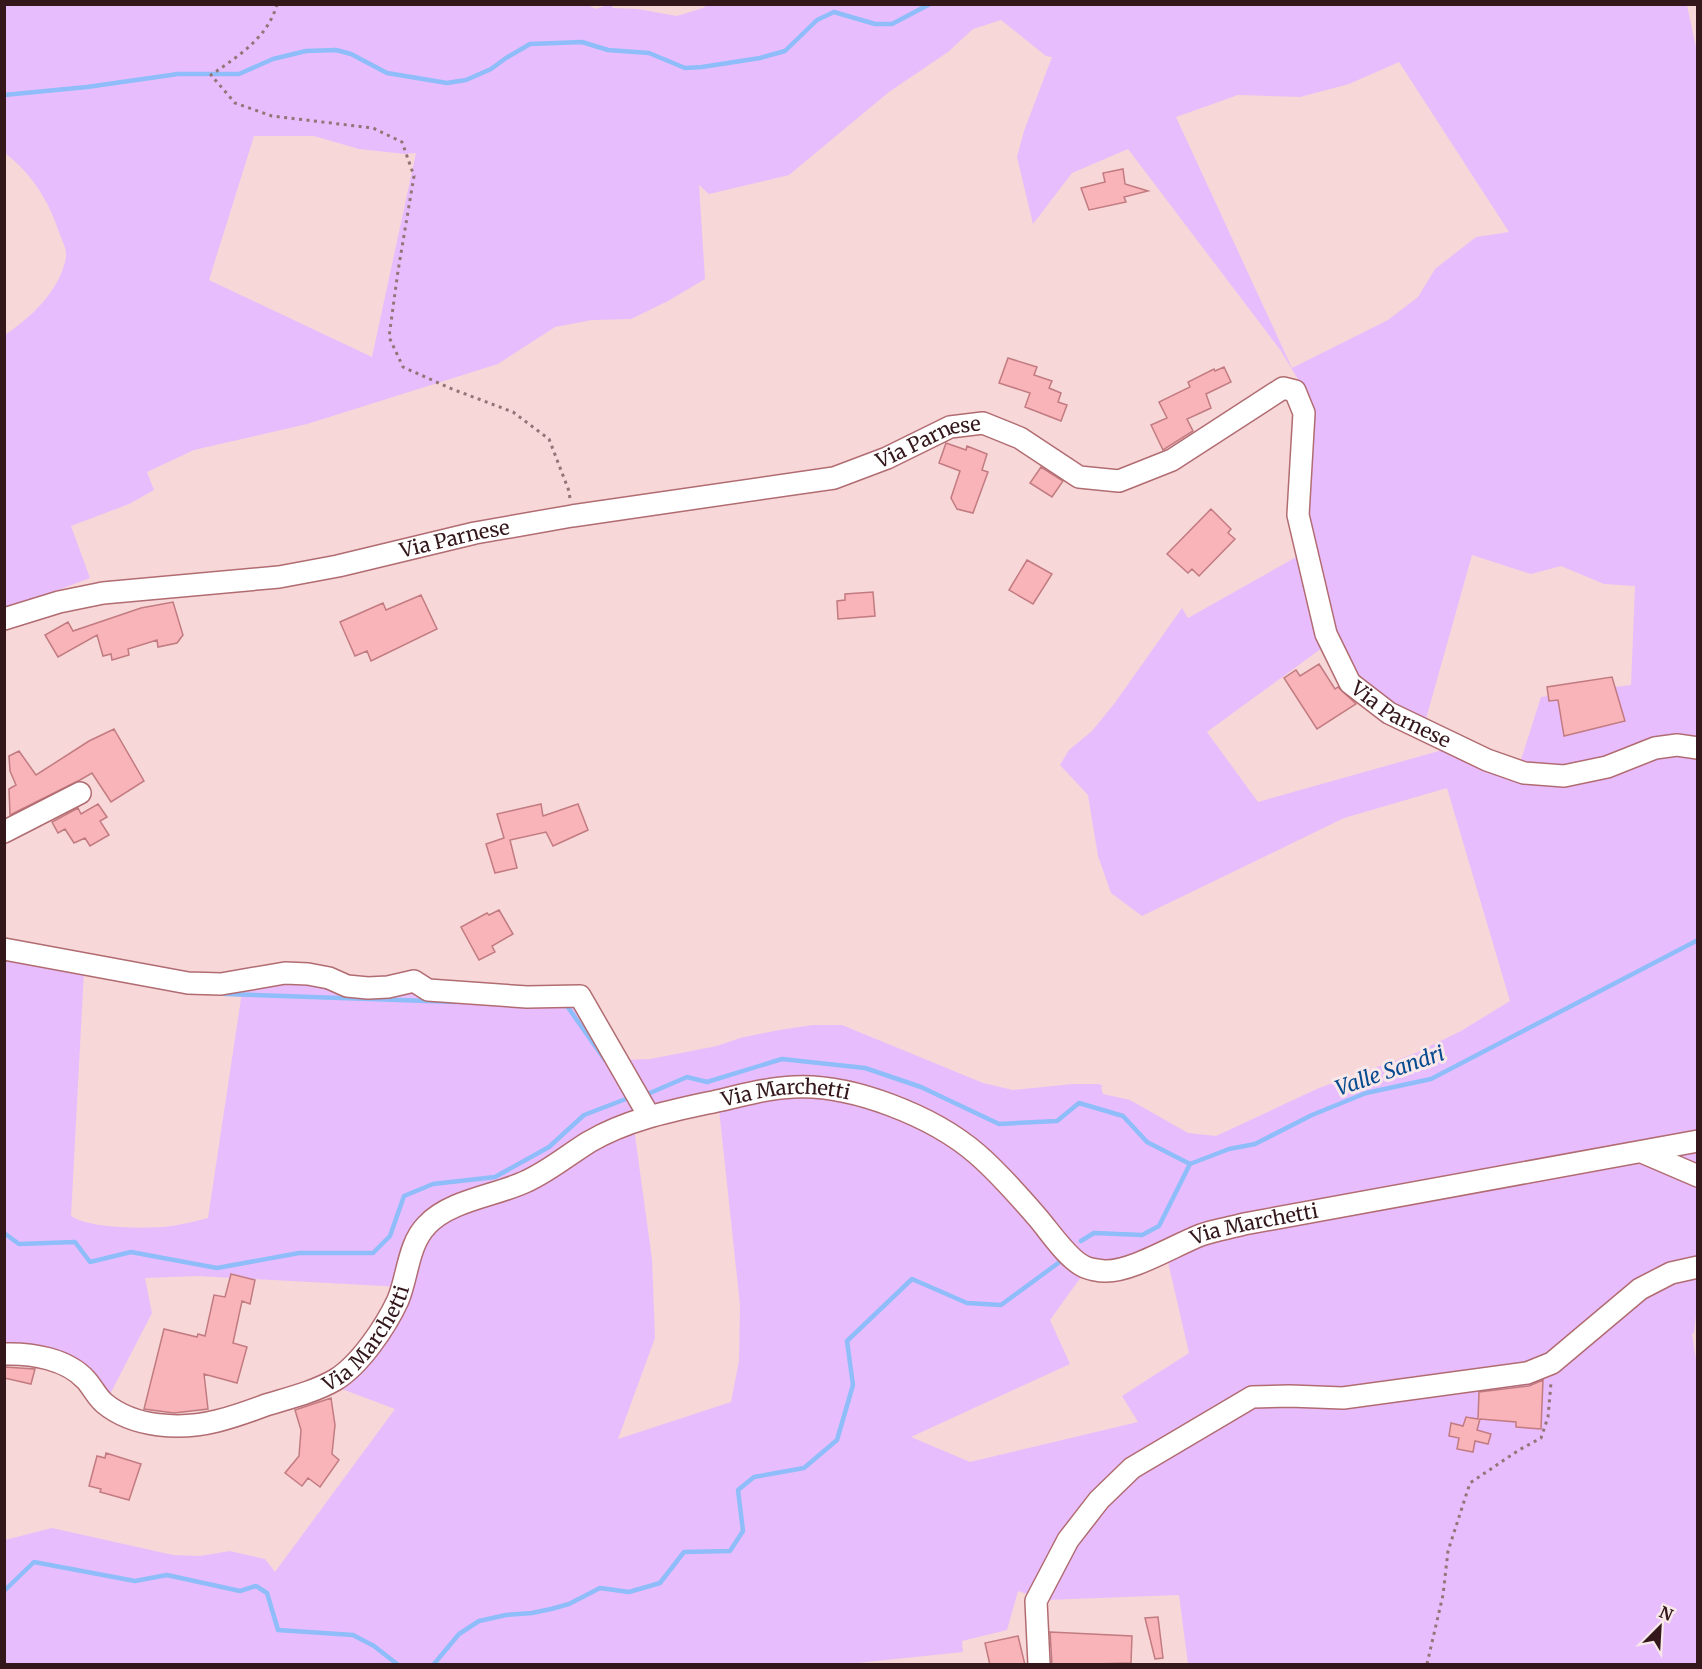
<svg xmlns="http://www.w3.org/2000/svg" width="1702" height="1669" viewBox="0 0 1702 1669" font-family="Merriweather,serif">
	<rect width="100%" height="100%" fill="#f7d7d8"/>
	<path fill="#e8bdfd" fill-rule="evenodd" d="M585,4L596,9L611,4L613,8L638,9L677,16L703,8L708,4L1687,5L1698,57V1298L1694,1333L1692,1334L1698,1372L1697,1664H1188L1179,1595L1046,1600L1018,1591L1007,1630L962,1641L963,1652L847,1664H5V1540L52,1528L173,1555L200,1556L230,1551L265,1559L275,1572L395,1409L326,1383L348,1369L402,1287L197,1276L145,1278L152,1313L107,1400L76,1371L5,1354V956L84,971L71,1216C89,1229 149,1229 172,1226C184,1224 196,1221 208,1218L245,972L316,970L368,977H393L579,993L625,1060L650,1059L717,1046L740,1038L779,1030L813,1025H842L983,1083L1013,1090L1073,1084H1099L1103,1086L1101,1087L1103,1094L1130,1100L1188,1133L1216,1136L1319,1088L1416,1053L1461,1031L1510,1001L1447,788L1344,818L1142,916L1111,893L1098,856L1088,795L1060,765L1069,750L1092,731L1114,704L1182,608L1188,618L1307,551L1311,401L1281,351L1128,149L1072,173L1033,224L1017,157L1024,131L1052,57L1046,56L1001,20L973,29L948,52L889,92L789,175L709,194L699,185L705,279L668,301L631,319L592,320L555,327L498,364L307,424L194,450L147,472L154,490L129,504L71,526L90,578L5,610V335C31,317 60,291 66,257C67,251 63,242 60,235C49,201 33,175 5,153L4,5ZM1399,62L1509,232L1476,237L1435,269L1418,297L1388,320L1292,368L1176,117L1238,95L1300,97L1349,84ZM254,136H314L359,149L405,154L416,153L372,357L209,280ZM1472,555L1531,574L1561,566L1604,584L1635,586L1631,685L1541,697L1518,769L1446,749L1258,802L1207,732L1329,643L1377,708L1422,733ZM718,1100L740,1305L739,1361L731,1402L618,1439L655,1338L652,1259L633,1121ZM1165,1249L1189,1353L1122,1396L1138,1422L970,1462L911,1437L1070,1364L1050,1320L1089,1266Z"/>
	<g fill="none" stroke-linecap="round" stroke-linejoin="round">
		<path stroke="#8ebdf9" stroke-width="4.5" d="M4,95L87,87L178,74H239L273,59L306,51L336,50L351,54L387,73L447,83L466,80L491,69L506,58L530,44L582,42L608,50L649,53L685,68L702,67L760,58L785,51L817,20L834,12L875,24H892L930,4
			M225,994L456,1002
			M563,1006H567L605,1060
			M642,1095L650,1093L687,1077L707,1082L782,1059L865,1068L921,1087L999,1124L1057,1121L1079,1103L1123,1116L1147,1142L1190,1164
			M4,1233L19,1244L75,1242L90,1262L131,1252L217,1268L299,1253H373L390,1236L404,1196L433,1184L495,1177L549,1147L584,1115L631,1097
			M1081,1241L1094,1233L1142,1235L1159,1226L1190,1164L1229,1149L1255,1144L1312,1115L1366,1093L1431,1079L1698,940
			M4,1591L34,1562L135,1581L167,1575L240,1591L256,1586L267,1593L278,1630L353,1635L374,1646L397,1664
			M434,1664L459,1634L479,1621L506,1615L532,1613L551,1609L569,1604L600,1588L629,1592L660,1583L684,1552L730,1551L743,1531L738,1490L754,1477L804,1468L837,1440L853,1385L847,1341L912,1279L967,1303L1001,1305L1061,1261"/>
	</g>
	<path fill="#f8b4b9" stroke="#c27b80" stroke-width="1.5" d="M1123,169L1125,184L1148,191L1124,197L1126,202L1089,210L1081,188L1105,182L1103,173Z
		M1008,358L1037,367L1034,375L1052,381L1049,388L1061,393L1058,402L1067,405L1061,421L1025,407L1030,393L999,383Z
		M1224,367L1231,382L1206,394L1211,408L1187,419L1193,431L1163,450L1151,425L1167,418L1159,402L1190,387L1188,382L1214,369L1215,371Z
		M946,443L966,450L967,446L987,454L982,470L988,472L973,513L957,509L951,498L960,471L939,463Z
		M1041,467L1063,481L1052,497L1030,483Z
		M1211,509L1231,529L1228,533L1235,539L1199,576L1192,569L1188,573L1167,554Z
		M1027,560L1052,574L1033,604L1009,590Z
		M873,592L875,616L838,619L837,601L845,600V594Z
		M421,595L437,629L371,661L367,651L355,656L340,622L383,603L386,610Z
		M173,602L183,635L177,643L158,647L157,640L128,649L129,655L112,660L111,654L103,656L97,635L58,657L45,635L68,622L73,631L141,608Z
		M1319,664L1335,689L1338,687L1356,704L1317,729L1284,678L1296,670L1300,676Z
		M1612,677L1625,721L1564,736L1558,700L1549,701L1547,687Z
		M114,729L144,781L111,802L92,773L80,780L10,815L9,789L16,785L10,771L9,756L19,751L36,775L89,741Z
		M98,804L107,817L100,821L109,835L90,846L85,838L74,843L65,829L58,833L52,822L78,808L81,814Z
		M541,804L543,816L578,804L588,830L553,846L546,832L510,840L517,868L495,873L486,844L504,838L497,814Z
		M499,910L513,934L492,946L495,952L479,960L461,927L487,913L489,915Z
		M231,1274L255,1280L250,1304L242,1301L233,1343L247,1347L237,1383L204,1374L208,1409L174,1413L144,1409L164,1329L197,1337L198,1334L205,1336L214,1295L225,1297Z
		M4,1367L35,1369L31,1384L4,1378Z
		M1543,1380L1541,1429L1516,1427V1422L1480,1419L1477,1430L1491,1434L1488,1444L1475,1441L1473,1452L1457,1449L1459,1438L1449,1436L1451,1423L1463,1426L1466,1417L1478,1419L1479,1392L1529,1386Z
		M331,1398L335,1425L332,1454L339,1460L320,1487L308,1478L302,1486L285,1473L299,1456L301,1430L295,1410Z
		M106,1453L141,1464L129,1500L100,1492L101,1489L89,1486L97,1456L105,1458Z
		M1158,1617L1163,1658L1155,1659L1145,1618Z
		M1050,1632L1132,1636L1131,1663L1052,1665Z
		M1018,1636L1025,1665H990L985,1643Z"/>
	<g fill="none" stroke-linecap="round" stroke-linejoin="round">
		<defs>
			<g id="minor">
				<path id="s1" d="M4,619L59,602L103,593L279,577L338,566L475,533L572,516L834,478L887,458L950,427L983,423L1020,438L1079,477L1119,481L1172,460L1283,388L1295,391L1304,413L1298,515L1326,634L1350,683L1389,713L1487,760L1524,773L1564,776L1607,767L1655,748L1677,745L1698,748"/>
				<path d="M4,832L80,793"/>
				<path d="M4,949L188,983L221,984L285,973L308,974L329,978L347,986L368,988L388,987L414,981L428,990L527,997L580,996L649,1116"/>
				<path d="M1642,1152L1698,1176"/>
				<path id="s2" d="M4,1354C32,1353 67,1359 86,1380C93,1388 97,1397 104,1403C134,1428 181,1430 217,1421C233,1417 250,1411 266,1405C289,1398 314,1392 335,1380C360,1365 386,1326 398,1300C408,1276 408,1244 427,1225C450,1200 496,1196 527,1181C549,1171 568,1155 589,1142C630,1118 676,1110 722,1100C746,1094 770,1088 794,1087C852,1084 933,1116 977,1154C999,1173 1019,1196 1038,1218C1050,1232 1067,1258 1083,1266C1088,1269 1100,1271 1105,1271C1131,1272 1175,1245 1201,1235C1214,1230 1230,1228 1244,1224L1698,1141"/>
				<path d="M1039,1664L1036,1601L1068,1540L1099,1500L1132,1468L1252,1397L1290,1396L1343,1398L1527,1373L1552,1363L1640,1289L1671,1273L1698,1267"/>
			</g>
		</defs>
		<use href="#minor" stroke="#b16c71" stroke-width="24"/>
		<path stroke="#937577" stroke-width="3" stroke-dasharray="3 4.5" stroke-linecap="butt" d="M277,4C268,38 238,56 211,75L235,103L272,116L373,128L402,142L414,176L398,271L389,337L403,367L452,389L513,412L549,439L569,491L570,499
			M1427,1664L1443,1595L1448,1551L1470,1483L1519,1450L1541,1438L1548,1417L1551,1383"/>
		<use href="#minor" stroke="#fff" stroke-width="21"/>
	</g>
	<g text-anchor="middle" stroke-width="6" stroke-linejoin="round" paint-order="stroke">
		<g font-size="20" fill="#33171a" stroke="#f9e8e9">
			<text dy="7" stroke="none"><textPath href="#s1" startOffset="945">Via Parnese</textPath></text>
			<text dy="7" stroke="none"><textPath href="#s1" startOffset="459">Via Parnese</textPath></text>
			<text dy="7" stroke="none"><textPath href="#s1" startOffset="1719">Via Parnese</textPath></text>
			<text dy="7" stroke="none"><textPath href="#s2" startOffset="934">Via Marchetti</textPath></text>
			<text dy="7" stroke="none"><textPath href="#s2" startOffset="1476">Via Marchetti</textPath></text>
			<text dy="7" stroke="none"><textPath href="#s2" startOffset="414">Via Marchetti</textPath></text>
		</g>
		<g font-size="21" font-style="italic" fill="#05498e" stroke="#f9e8e9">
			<text transform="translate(1390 1071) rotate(-19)" y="7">Valle Sandri</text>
		</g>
	</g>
	<rect width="1702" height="1669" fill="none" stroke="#33171a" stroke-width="12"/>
	<g transform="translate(1660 1627) rotate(24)" stroke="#f9e8e9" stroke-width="4.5" paint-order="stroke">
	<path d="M0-4.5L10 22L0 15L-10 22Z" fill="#33171a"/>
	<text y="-9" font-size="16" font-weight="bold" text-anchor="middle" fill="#33171a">N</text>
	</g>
</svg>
